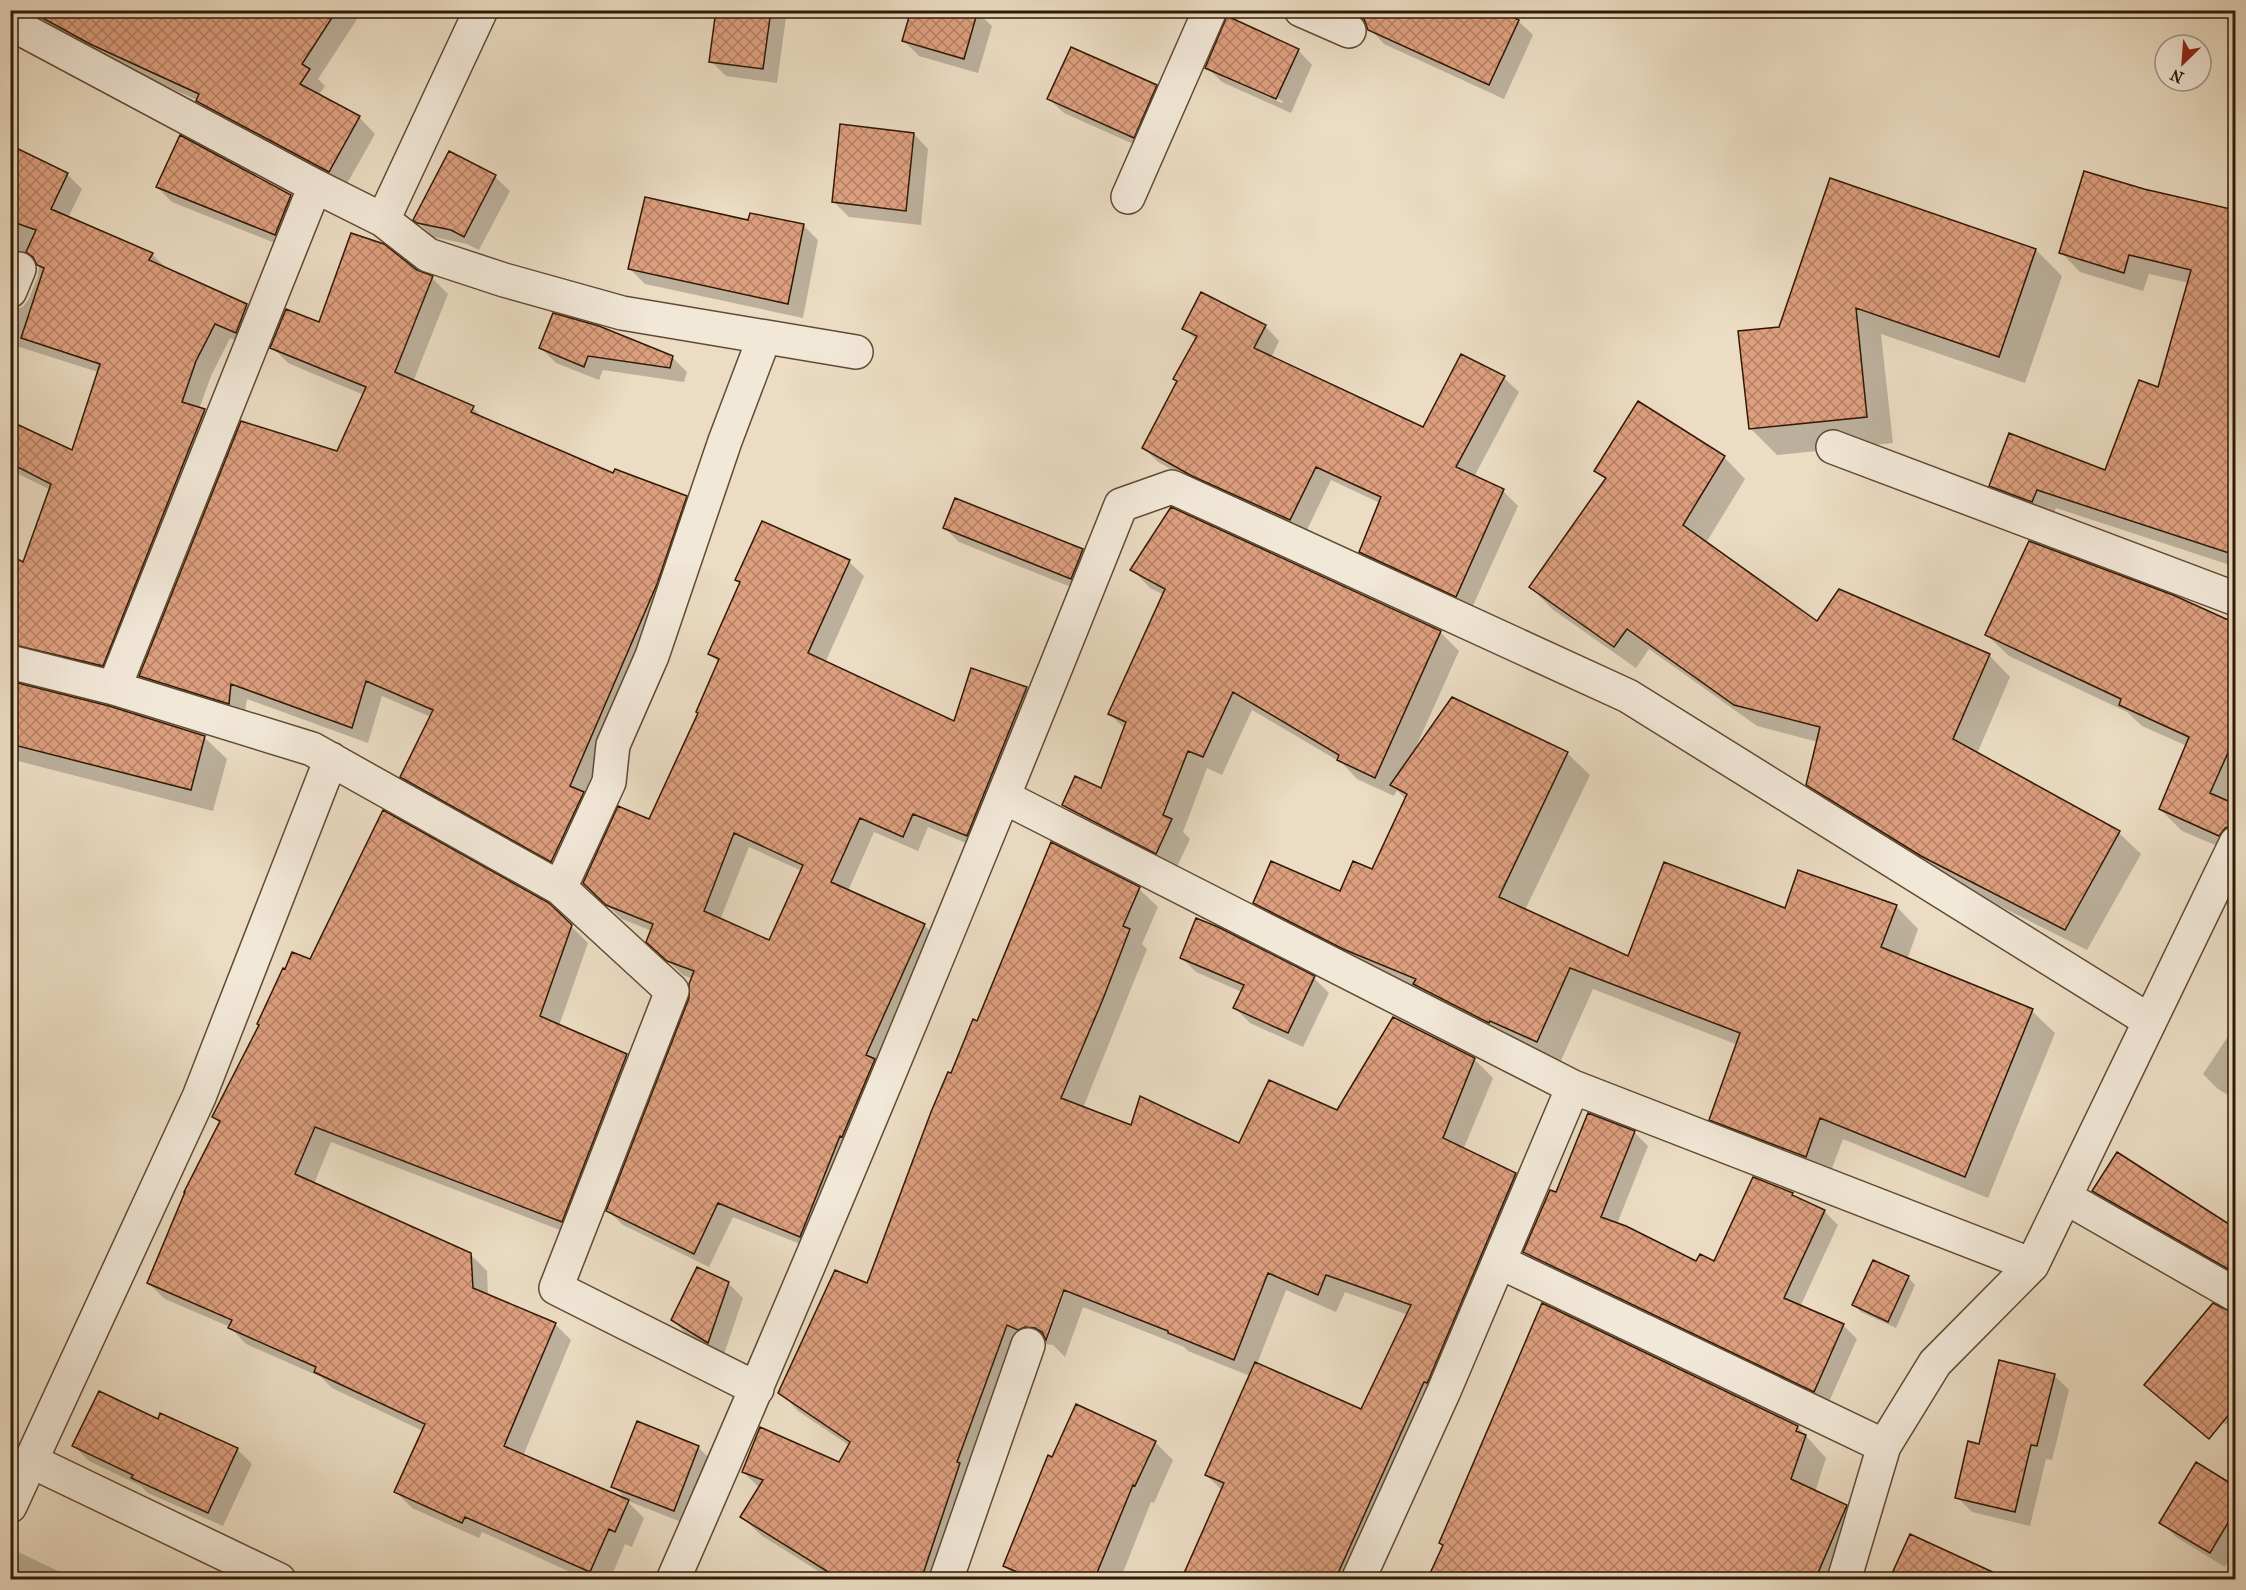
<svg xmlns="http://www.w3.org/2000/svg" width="2246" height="1590" viewBox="0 0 2246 1590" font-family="'IM FELL French Canon',serif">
	<defs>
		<pattern id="building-cross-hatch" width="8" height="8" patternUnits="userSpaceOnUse" patternTransform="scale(1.5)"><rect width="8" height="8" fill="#de9f7f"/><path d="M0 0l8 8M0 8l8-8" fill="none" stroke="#b48166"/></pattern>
	</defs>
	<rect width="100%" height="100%" fill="#ebdcc3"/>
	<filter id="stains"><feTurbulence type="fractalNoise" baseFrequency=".00333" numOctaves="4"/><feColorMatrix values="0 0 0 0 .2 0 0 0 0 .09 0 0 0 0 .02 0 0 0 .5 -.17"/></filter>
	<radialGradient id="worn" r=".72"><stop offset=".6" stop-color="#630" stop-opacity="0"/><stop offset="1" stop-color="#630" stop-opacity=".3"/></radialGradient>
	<path fill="#0003" fill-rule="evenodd" d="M14,10H363L318,79L325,86L318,96L359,117L375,134L345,187L214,117L197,100L107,60Z
		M717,10H787L777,83L726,76L711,61Z
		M977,12L992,26L978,73L919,56L904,41Z
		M1355,12L1518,21L1533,35L1504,99L1384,44Z
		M1298,50L1312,65L1291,113L1222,82L1207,67ZM1223,74L1283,101L1282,103L1223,77Z
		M1156,86L1171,101L1149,151L1064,113L1049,99Z
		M914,134L928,149L921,225L849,217L834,202Z
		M10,147L68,175L82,189L68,218L152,254L167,269L246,306L261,321L251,347L230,338L211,376L199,409L205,411L219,425L118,680L10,655V556L24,564L51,490L10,470V422L73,452L98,372L10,344V311L23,307L29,299L38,276L39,266L31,265L10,291Z
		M449,153L495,177L510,191L479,250L467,244L434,237L415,220Z
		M157,187L290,196L305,211L290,249L172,202Z
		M2144,191L2236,212V567L2056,508L2051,520L2010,505L1991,485L2106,472L2159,389L2189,283L2149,274L2143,291L2080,272L2061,252Z
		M750,221L803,225L818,240L803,318L645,284L630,269Z
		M2036,250L2062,276L2025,383L1881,334L1893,443L1777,455L1750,428L1780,329Z
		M416,271L432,278L448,294L413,382L473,408L485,420L614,475L686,497L702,513L568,877L418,792L402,776L431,717L382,696L368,743L247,699L244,719L157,692L141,676L338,453L364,395L288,363L272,347L320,324Z
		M1265,326L1279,341L1271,358L1423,429L1504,378L1519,392L1474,477L1503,491L1518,506L1471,610L1376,567L1361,552L1380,503L1331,480L1305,534L1209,490L1158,462L1143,447L1179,382L1197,341L1184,328Z
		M541,348L672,357L687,372L684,382L603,370L599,380L556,363Z
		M1724,457L1745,479L1706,543L1818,623L1989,655L2010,677L1977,754L2119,833L2141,854L2087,950L1944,878L1830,806L1808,784L1818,742L1757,726L1649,649L1636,668L1552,609L1531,587L1606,480L1596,470Z
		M945,528L1082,551L1097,566L1086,593L959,542Z
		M849,562L864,576L825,663L955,723L972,670L1027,688L1041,703L982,850L928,827L918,851L874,832L848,891L924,925L939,940L815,1250L733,1217L709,1267L623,1225L608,1211L691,998L693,979L683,975L663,956L652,931L622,919L599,898L649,821L699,714L719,662L710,654L741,583L737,580ZM749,847L802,871L770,942L720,920Z
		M1132,569L1440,632L1459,651L1415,749L1567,753L1590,775L1525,910L1629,958L1786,910L1896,906L1918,929L1907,960L2032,1011L2055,1033L1988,1198L1843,1139L1828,1179L1733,1142L1711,1119L1738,1045L1593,989L1560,1063L1277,925L1255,902L1341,893L1373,871L1406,800L1397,790L1394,796L1357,779L1342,763L1252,710L1222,775L1207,768L1183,832L1190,839L1175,871L1082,824L1064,805L1102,790L1125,729L1109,713L1164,595L1150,588Z
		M2173,597L2236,625V854L2182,831L2160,809L2187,746L2142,726L2127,712L2009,656L1987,635Z
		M10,683L204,737L227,759L213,811L10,759Z
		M1139,889L1158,907L1142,944L1147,949L1083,1108L1132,1127L1240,1145L1338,1112L1474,1059L1493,1078L1463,1150L1515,1175L1534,1193L1362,1580H1183L1222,1490L1206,1475L1250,1376L1188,1351L1184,1347L1083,1307L1065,1357L1053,1345L1044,1344L1037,1347L945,1580H824L826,1576L761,1535L742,1517L760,1488L743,1472L840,1464L850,1446L798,1411L780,1392L867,1284L952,1075L978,1023ZM1066,1282L1068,1283L1047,1340L1045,1338ZM1286,1290L1336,1312L1345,1292L1408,1315L1362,1411L1257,1364Z
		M571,926L588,943L559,1026L626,1056L643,1072L578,1237L331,1142L314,1184L470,1254L487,1271L488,1296L555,1324L571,1340L523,1456L628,1502L644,1518L632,1547L625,1544L610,1580H588L482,1532L479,1538L412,1508L396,1492L423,1431L332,1388L321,1377L246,1344L230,1327L165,1299L148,1283L220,1123L214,1117L311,961Z
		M1181,957L1314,978L1329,993L1303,1047L1250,1023L1235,1008L1242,992L1196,972Z
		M2235,1026L2236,1027V1100L2218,1089L2203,1074Z
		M1589,1115L1635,1133L1648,1146L1617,1224L1697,1263H1715L1792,1194L1798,1200L1824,1211L1838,1225L1801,1305L1843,1325L1857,1339L1828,1404L1539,1266L1525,1252L1556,1194Z
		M2118,1154L2236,1230V1279L2111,1208L2094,1191Z
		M1908,1277L1915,1285L1896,1328L1861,1312L1854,1305Z
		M728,1283L743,1298L723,1357L687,1335L673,1320Z
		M1543,1305L1798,1427L1826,1458L1815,1492L1846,1506L1867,1528L1845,1580H1429L1444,1546L1440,1543Z
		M2213,1305L2235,1315L2236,1429L2168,1397Z
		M2054,1375L2069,1390L2052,1460L2046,1459L2030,1526L1972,1512L1957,1497L1980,1446Z
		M158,1421L237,1449L252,1464L223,1526L148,1493L141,1486L89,1461L74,1446Z
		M1155,1442L1173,1460L1154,1503L1151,1502L1120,1580H1009L1012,1573L1005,1566L1053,1459Z
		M698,1447L713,1462L689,1525L628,1501L613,1486Z
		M2197,1464L2236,1488V1550L2225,1567L2176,1537L2161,1522Z
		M16,1551L77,1580H10V1561Z
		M564,1575L572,1580H561Z"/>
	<path fill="url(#building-cross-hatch)" stroke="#301903" stroke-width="1.5" fill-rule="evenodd" d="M28,10H337L302,64L310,69L300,84L360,116L329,172L196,101L199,94L90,44Z
		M716,10H771L763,69L709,62Z
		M911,10H978L964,59L902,41Z
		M1349,10H1499L1519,20L1489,85L1368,30L1364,19Z
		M1227,16L1299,49L1276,99L1205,68Z
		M1071,47L1157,85L1134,138L1047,99Z
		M840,124L914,133L906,211L832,202Z
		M180,135L291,195L275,235L156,187Z
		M10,145L68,173L51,209L153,253L149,260L247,304L236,333L215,324L196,361L182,402L205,409L103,666L10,644V555L23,562L51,484L10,463V421L72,450L100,364L21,338L44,268L37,265L33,257L26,252L36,230L10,221Z
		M449,151L496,175L464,237L451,230L417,223L413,220Z
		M2084,171L2144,189L2235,210V555L2037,490L2032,502L1989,486L2009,433L2105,470L2139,380L2158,387L2191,270L2129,255L2124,273L2059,253Z
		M1830,178L2036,249L1999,357L1856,308L1867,417L1749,429L1738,331L1779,327Z
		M645,197L748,220L750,213L804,224L788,304L628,269Z
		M351,233L384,244L417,270L433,276L395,372L474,406L471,412L613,473L615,469L687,496L657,584L570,786L584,792L551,862L400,777L433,710L366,681L352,728L231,684L229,704L139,676L241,421L337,451L366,387L270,348L286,309L319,322Z
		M1201,292L1266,325L1254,348L1423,427L1461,354L1505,376L1456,467L1504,489L1456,597L1359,552L1381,497L1316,467L1290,520L1192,476L1142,448L1177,381L1173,379L1197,336L1182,329Z
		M553,313L599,326L673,356L670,368L588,356L584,367L539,348Z
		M1638,401L1725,456L1683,525L1817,621L1839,589L1990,654L1953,739L2120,831L2065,930L1921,856L1806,785L1820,727L1734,705L1627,629L1614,647L1529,587L1606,478L1594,471Z
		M955,498L1083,549L1071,579L943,528Z
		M1171,507L1441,631L1375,778L1337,760L1339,755L1233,692L1203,757L1188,751L1163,815L1172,819L1156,854L1062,805L1075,776L1101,788L1126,722L1108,714L1165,589L1130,570Z
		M762,521L850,560L808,653L954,721L971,668L1027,687L967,836L913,814L903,837L860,818L831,882L925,924L866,1055L875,1059L842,1137L840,1136L800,1237L718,1203L694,1254L606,1211L689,998V984L694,971L667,961L646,942L653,924L606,905L583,883L618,806L649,819L698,713L696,712L719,659L708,654L740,582L735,580ZM734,833L803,865L769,940L704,911Z
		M2029,541L2173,595L2235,623V737L2210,793L2235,804V813L2230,826L2225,828L2219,836L2159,809L2189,737L2119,705L2121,699L1985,635Z
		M10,681L109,706L205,736L191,790L10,744Z
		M1452,697L1568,752L1499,897L1628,956L1664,862L1785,908L1798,870L1897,905L1881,947L2033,1009L1965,1177L1820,1118L1806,1157L1709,1120L1740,1033L1570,968L1537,1042L1490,1021L1489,1023L1413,984L1416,979L1343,949L1253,903L1271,861L1340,891L1353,861L1372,869L1407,794L1390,785Z
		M383,810L549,903L572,925L540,1016L627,1054L562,1222L315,1127L295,1174L471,1253L473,1288L556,1323L504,1446L629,1500L615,1532L609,1529L590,1572L465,1517L462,1523L394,1492L425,1424L314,1372L316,1367L228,1328L232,1320L147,1283L185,1192H184L220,1121L212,1117L259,1025L257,1024L283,968L285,969L292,952L310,959Z
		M1051,842L1140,887L1123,926L1130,929L1103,999L1061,1098L1131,1125L1140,1096L1239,1143L1269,1080L1337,1110L1393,1017L1475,1058L1443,1138L1516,1173L1429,1379L1427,1383L1424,1382L1335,1580H1181L1224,1483L1205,1475L1255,1362L1361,1409L1411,1305L1326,1275L1318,1295L1268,1273L1234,1360L1168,1333V1331L1064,1290L1046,1340L1042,1332L1035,1328L1025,1327L1018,1330L1007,1325L957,1462L960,1463L921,1580H841L740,1517L763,1480L742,1472L760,1427L839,1462L850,1442L778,1393L835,1270L867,1283L931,1112L948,1072L951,1073L973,1019L977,1021Z
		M1196,918L1218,927L1315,976L1288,1033L1233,1008L1244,985L1180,958Z
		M1588,1113L1635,1131L1601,1217L1626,1226L1696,1261L1700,1254L1714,1261L1753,1177L1793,1193L1792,1195L1825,1210L1784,1298L1844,1324L1814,1392L1523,1252L1550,1190L1556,1192Z
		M2117,1152L2235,1228V1273L2092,1191Z
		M1873,1260L1909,1276L1888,1322L1852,1305Z
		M697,1267L729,1282L708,1343L671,1320Z
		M1542,1303L1798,1426L1796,1431L1806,1435L1791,1479L1847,1505L1815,1580H1427L1443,1545L1439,1543Z
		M2213,1303L2235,1314V1407L2209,1439L2144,1385Z
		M1999,1360L2055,1374L2037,1446L2031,1445L2015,1512L1955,1498L1968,1441L1979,1444Z
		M99,1391L158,1419L160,1413L238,1448L208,1513L131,1478L133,1475L72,1446Z
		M1076,1404L1156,1441L1135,1486L1133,1485L1094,1580H1036L1003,1566L1048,1455L1052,1457Z
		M637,1421L699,1446L674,1511L611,1487Z
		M2196,1462L2235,1486V1511L2210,1553L2159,1523Z
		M1910,1534L2010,1580H1889Z"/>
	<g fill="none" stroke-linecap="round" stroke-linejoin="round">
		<defs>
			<path id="minor" d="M1301,10L1349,31
				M10,23L315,186L383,220L428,255L504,280L622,313L856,352
				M1128,197L1210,10
				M383,220L481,10
				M10,291L19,269
				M1833,447L2236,599
				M10,662L114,688L312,749L560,888L672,991L556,1288L757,1389
				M114,688L315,186
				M1004,797L1573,1087L2032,1265
				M560,888L609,782L613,745L652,656L725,441L764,338
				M2065,1197L2236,1295
				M1500,1262L1884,1446
				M31,1461L279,1580
				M10,1506L199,1097L331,759
				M673,1580C829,1224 977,865 1121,505L1172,487L1628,696L2150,1021
				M946,1580L1028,1345
				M1358,1580L1444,1391L1573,1087
				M1844,1580L1884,1446L1935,1363L2032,1265L2236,843"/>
		</defs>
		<use href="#minor" stroke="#5f4a33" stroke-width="36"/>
		<use href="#minor" stroke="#f2e8d8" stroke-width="33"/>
	</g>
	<rect width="2246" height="1590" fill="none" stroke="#ebdcc3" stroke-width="36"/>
	<rect x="12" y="12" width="2222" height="1566" fill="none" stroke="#301903" stroke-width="3"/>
	<rect x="18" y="18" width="2210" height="1554" fill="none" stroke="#301903" stroke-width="1.5"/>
	<g transform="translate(2183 63) rotate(205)"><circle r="28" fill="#f2e8d8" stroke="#a49583" stroke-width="1.5"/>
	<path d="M0-4.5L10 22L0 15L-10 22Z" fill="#8f2418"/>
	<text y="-9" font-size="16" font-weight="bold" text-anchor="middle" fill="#301903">N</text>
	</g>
	<rect width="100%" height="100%" filter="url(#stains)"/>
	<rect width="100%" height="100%" fill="url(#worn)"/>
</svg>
